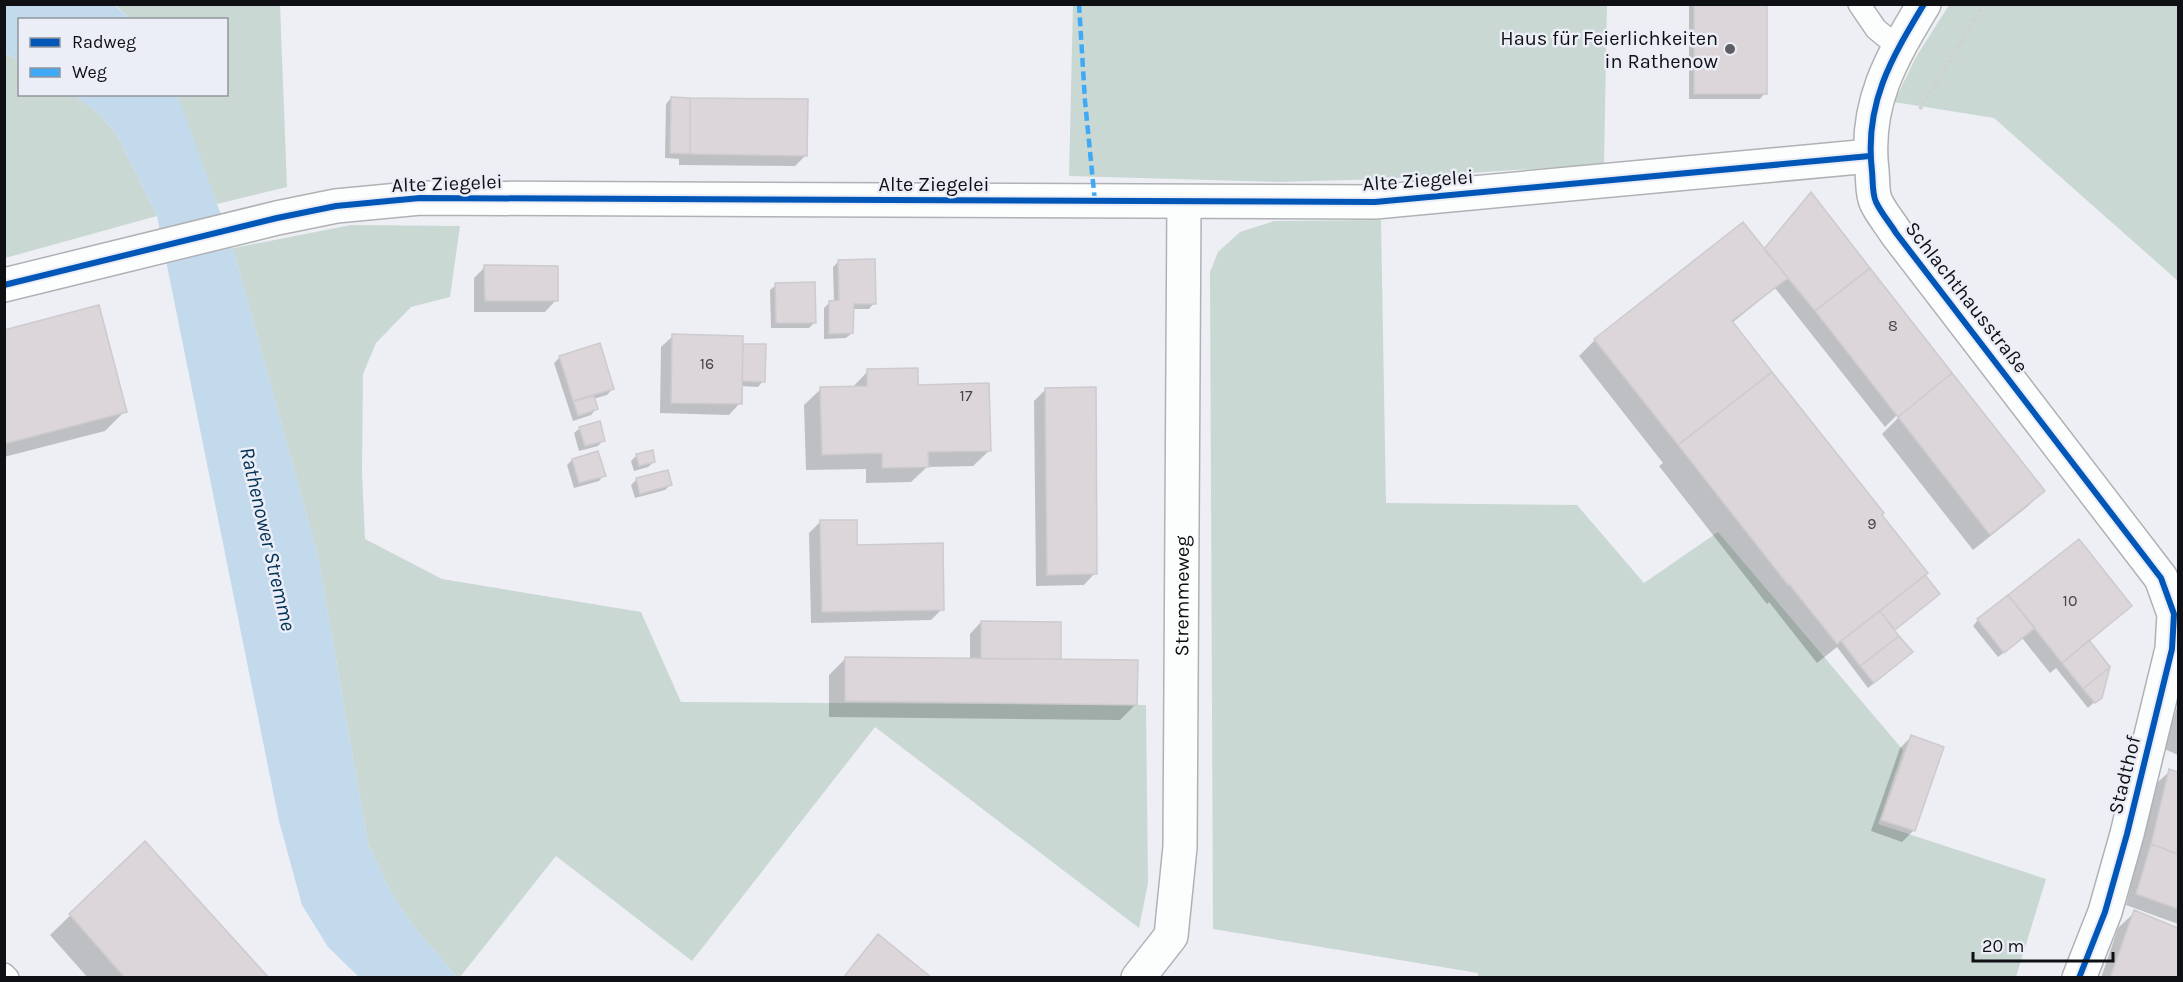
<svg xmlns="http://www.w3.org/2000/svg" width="2183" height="982" viewBox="0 0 2183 982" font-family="Karla,sans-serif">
	<rect width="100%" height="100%" fill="#eeeff4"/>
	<path fill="#c9d8d2" d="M115,5H280L287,187L217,204L177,95L226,94V20L131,19Z
		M1073,5H1607L1604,164L1381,179L1279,182L1069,176Z
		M1949,5H2178V281L1994,118L1894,102L1916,57Z
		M4,53L19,61L20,94L74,95L99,114L116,133L157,216L5,258Z
		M1381,220L1386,503L1577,505L1644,583L1718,532L1903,750L1878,824L2046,879L2016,977H1478V973L1213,929L1210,272L1218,252L1240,232L1274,221Z
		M351,225L460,226L450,297L411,307L376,343L363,374L362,472L365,539L442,579L641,612L681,702L1146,705L1148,883L1139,928L875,727L692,961L556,856L460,977H457L414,927L393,896L368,844L318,556L233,248Z"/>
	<path fill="#c3d9ec" d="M4,5H114L131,19L20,20L19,61L5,53Z
		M74,95H177L181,104L233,248L318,556L368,844L393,896L414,927L457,977H359L328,947L302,905L279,821L157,216L116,133L99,114Z"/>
	<path fill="#0003" d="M1689,4H1766L1765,93L1760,99H1689Z
		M671,98L806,155L795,166L679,165V159L665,158L666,104Z
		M1811,194L2043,491L2027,507L1973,550L1882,434L1899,417V413L1885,427L1775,288L1732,323L1880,515L1923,575L1933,599L1894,630L1905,658L1868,688L1837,647L1817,663L1769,602L1767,604L1659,466L1663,463L1579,356L1595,340L1763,249Z
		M839,261L874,303L869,309H852V333L846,338L824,339V308L830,302H834L833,267Z
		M485,267L556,300L545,312H474V278Z
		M776,285L815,322L809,328H771L770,290Z
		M4,332L125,411L105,431L4,457Z
		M673,336L742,345L764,346L763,381L758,387L741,386L740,403L729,415L660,413L661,347Z
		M560,357L612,389L607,395L593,399L596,409L591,415L573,421L554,363Z
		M868,371L916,387L990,450L973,466L927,467L911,482L866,483V469L806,470L804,405L821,389L852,388Z
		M1046,389L1095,573L1084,585L1036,586L1034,401Z
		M580,428L603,440L598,446L579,451L574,433Z
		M637,455L654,462L648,467L634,471L631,461Z
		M572,460L604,475L599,481L574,488L567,465Z
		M637,479L670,485L665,490L635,498L631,485Z
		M821,521L855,546L942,609L931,620L811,623L809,533Z
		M2130,606L2088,642L2100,697L2088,708L2056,668L2050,673L2022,638L1998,657L1973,626L1978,620Z
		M981,622L1059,659L1057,661L1136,704L1120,720L829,717V675L845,659L970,660V634Z
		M2178,704V755L2164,749Z
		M1911,737L1914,830L1902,842L1871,831L1900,748Z
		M2170,771L2178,773V924L2126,905L2158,782Z
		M145,843L267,978H88L50,935Z
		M2135,912L2178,929V978H2101L2118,928Z"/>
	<path fill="#dcd5da" stroke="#cccbce" stroke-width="1.5" d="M1694,4H1767V94H1694Z
		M671,97L690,98V154L670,153Z
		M690,98L808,99L807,156L690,154Z
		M1811,192L1870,268L1815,311L1764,249Z
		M1743,222L1788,278L1732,321L1772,372L1678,445L1594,339Z
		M875,259L876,304H854L853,333L829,334V301L839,300L838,260Z
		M484,265L558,266V301H485Z
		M1870,268L1952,373L1898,417L1815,311Z
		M815,282L816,323H776L775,283Z
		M99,305L127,412L4,444V330Z
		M672,334L743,336L742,404L671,403Z
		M600,343L614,389L573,401L559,356Z
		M743,344H766L765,382L742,381Z
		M918,368V385L989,383L991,451L928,452L929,467L882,468V453L822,455L820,387L867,386V369Z
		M1772,372L1884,513L1882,515L1928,573L1837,644L1789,584L1788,585L1678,445Z
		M1952,373L2045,491L1990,535L1898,417Z
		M1096,387L1097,574L1047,575L1045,388Z
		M594,396L598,409L578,416L573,401Z
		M600,421L605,441L585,446L579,427Z
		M653,450L655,462L639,466L636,454Z
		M598,451L606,476L579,483L572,459Z
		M668,470L672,485L640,494L636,478Z
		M820,520H857V545L943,543L944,610L822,612Z
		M2079,539L2132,606L2062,663L2008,595Z
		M1925,575L1940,594L1895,630L1880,611Z
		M2008,595L2035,628L2004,653L1977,619Z
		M1880,611L1899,636L1860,666L1841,641Z
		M981,621L1061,622V659H981Z
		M1899,636L1913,652L1874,683L1860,666Z
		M2089,640L2110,667L2083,689L2062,663Z
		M845,657L1138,660L1137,705L845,701Z
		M2110,667L2102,698L2095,703L2083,689Z
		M1911,735L1944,747L1915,831L1881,820Z
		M2169,769L2178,772V854L2151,844Z
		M145,841L269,978H125L69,914Z
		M2151,844L2178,854V909L2136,894Z
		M2134,910L2178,928V978H2110Z
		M878,934L932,978H843Z"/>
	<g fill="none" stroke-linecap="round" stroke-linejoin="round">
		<defs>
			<path id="service" d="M1859,4L1876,29L1898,47
				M4,974L8,978"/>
			<g id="minor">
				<path d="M1924,4C1891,59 1864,104 1872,171C1873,180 1872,194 1876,202C1881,213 1890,223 1896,233L2161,578L2174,614L2172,649L2127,834L2105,912L2079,978"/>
				<path d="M4,285L277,218L336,206L420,198L1375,202L1870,156"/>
				<path id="s1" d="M1138,978L1171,936L1180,847L1184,202"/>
			</g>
		</defs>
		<use href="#service" stroke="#b0b1b5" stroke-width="24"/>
		<use href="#minor" stroke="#b0b1b5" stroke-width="36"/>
		<path stroke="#d0d0d2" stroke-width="4" stroke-dasharray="3 3" stroke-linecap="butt" d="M1920,109L1984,4"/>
		<use href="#service" stroke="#fcfdfd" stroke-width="21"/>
		<use href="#minor" stroke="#fcfdfd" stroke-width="33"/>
		<path stroke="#3fa9f5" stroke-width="4.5" stroke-dasharray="9 4.5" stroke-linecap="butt" d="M1079,4L1085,101L1095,202"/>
		<defs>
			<path id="cycleway" d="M1924,4C1891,59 1864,104 1872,171C1873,180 1872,194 1876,202C1881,213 1890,223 1896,233L2161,578L2174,614L2172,649L2127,834L2105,912L2079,978
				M4,285L277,218L336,206L420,198L1375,202L1870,156"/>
		</defs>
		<use href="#cycleway" stroke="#ebedf7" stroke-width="10"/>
		<use href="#cycleway" stroke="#0057b8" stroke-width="6"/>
	</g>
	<circle fill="#5d5e62" stroke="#ebedf7" stroke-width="2" cx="1730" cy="49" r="6"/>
	<g text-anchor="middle" stroke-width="5" stroke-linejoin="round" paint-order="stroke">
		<g font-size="16" fill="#464448">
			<text x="1893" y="331">8</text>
			<text x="707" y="369">16</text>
			<text x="966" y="401">17</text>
			<text x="1872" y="529">9</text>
			<text x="2070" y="606">10</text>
		</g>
		<g font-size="20" fill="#0f1013" stroke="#ebedf7" text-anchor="end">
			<text x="1718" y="45">Haus für Feierlichkeiten<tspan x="1718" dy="23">in Rathenow</tspan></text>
		</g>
		<g font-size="20" fill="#0f1013" stroke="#ebedf7">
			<text transform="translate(1418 180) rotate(-4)" y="7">Alte Ziegelei</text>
			<text transform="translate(447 183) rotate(-2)" y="7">Alte Ziegelei</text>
			<text x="934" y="191">Alte Ziegelei</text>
			<text transform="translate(1967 297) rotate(52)" y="7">Schlachthausstraße</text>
			<text dy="7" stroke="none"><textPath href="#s1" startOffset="394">Stremmeweg</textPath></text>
			<text transform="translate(2124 775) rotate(-76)" y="7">Stadthof</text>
		</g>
		<g font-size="21" font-style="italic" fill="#003254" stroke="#ebedf7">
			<text transform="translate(268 539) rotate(77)" y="7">Rathenower Stremme</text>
		</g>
	</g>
	<rect width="2183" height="982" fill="none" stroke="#0f1013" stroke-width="12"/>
	<rect x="18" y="18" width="210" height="78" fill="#ebedf7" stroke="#93959c" stroke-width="1.5"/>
	<rect x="30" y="38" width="30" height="9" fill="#0057b8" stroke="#93959c" stroke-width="1.5"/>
	<text x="72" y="48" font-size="18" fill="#0f1013">Radweg</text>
	<rect x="30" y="68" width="30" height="9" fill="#3fa9f5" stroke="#93959c" stroke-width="1.5"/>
	<text x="72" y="78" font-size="18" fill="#0f1013">Weg</text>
	<path d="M1973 952v9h140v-9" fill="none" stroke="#0f1013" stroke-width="3"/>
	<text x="1982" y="952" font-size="18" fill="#0f1013" stroke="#ebedf7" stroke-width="4.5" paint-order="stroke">20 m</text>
</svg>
